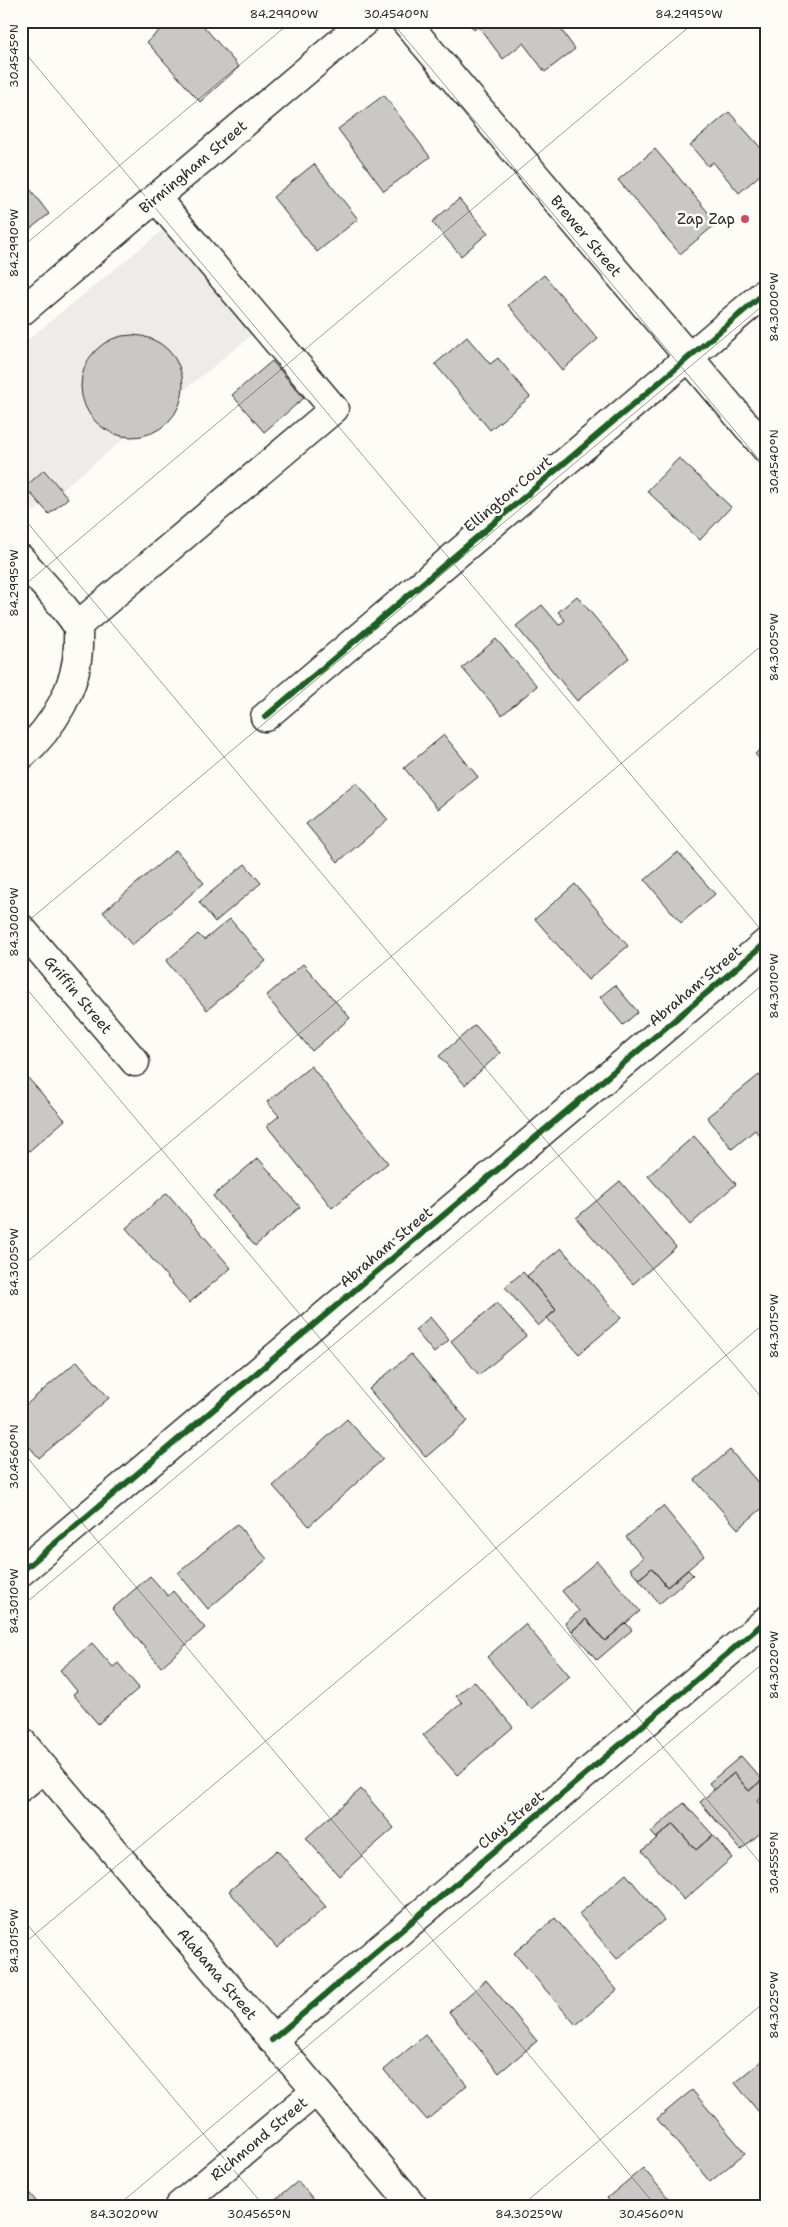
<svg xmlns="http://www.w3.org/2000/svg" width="788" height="2227" viewBox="0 0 788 2227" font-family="'Shantell Sans',sans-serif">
	<rect width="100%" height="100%" fill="#fdfcf7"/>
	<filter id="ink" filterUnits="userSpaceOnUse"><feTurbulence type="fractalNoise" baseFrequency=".02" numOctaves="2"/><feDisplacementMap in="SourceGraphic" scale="10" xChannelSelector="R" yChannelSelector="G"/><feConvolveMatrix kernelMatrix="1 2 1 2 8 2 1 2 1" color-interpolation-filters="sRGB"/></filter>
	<g filter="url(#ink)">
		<path fill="#edece8" d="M163,230L251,336L34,512L21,496V345Z"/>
		<path fill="#c9c8c4" stroke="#2b2b2b" d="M170,21H199L239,67L200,102L147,42Z
			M467,21H555L575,49L545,72L523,43L503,59L478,26L474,30Z
			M384,95L430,157L384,191L338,129Z
			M729,112L767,155V169L739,193L713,162L708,166L690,145Z
			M655,149L717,223L680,254L618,180Z
			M314,164L358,219L317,252L273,197Z
			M21,177L49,214L21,236Z
			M459,199L488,233L461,256L432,222Z
			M544,275L598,339L562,370L508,305Z
			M81 386a51 51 0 1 1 102 0a51 51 0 1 1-102 0Z
			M467,337L490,364L498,358L530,397L490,430L435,364Z
			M272,361L304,398L264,432L232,395Z
			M679,458L731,507L700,540L647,491Z
			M44,470L68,498L49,514L25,487Z
			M577,596L629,658L577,701L516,626L542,605L559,625L565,620L558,612Z
			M496,639L537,686L502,715L462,668Z
			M444,735L478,777L438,809L404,768Z
			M767,744V768L755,754Z
			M356,782L388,820L338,862L306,824Z
			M176,850L204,883L132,945L103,912Z
			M678,852L715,894L681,923L645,880Z
			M245,864L261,883L215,922L199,902Z
			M575,884L628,946L588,980L535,919Z
			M230,919L266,961L207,1010L166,961L198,934L204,940Z
			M303,964L350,1018L312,1051L266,996Z
			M615,985L638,1012L623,1025L600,997Z
			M475,1025L500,1053L465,1085L439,1056Z
			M311,1066L388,1163L332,1208L267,1126L279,1116L267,1102Z
			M21,1070L65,1120L29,1151L21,1142Z
			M759,1075L767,1084V1145L755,1130L732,1149L707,1117Z
			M694,1136L736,1184L690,1225L648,1176Z
			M258,1158L300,1207L255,1246L213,1196Z
			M620,1181L676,1247L633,1284L576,1218Z
			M167,1193L231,1268L189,1303L126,1228Z
			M561,1248L621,1318L579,1354L547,1318L556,1310L527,1276Z
			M523,1272L556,1310L538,1326L505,1287Z
			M497,1303L526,1336L479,1375L451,1341Z
			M430,1317L449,1340L434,1353L415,1330Z
			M411,1354L468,1421L426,1457L369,1389Z
			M77,1361L109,1398L39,1458L21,1437V1409Z
			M347,1419L383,1459L309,1526L273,1486Z
			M730,1450L767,1493V1504L738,1529L695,1480Z
			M663,1506L704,1556L667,1587L652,1568L639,1579L630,1569L643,1558L626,1537Z
			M237,1524L267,1559L208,1609L178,1573Z
			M597,1561L640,1611L605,1641L586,1619L572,1631L565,1623L579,1611L562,1591Z
			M652,1568L667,1587L688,1570L693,1575L659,1604L639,1579Z
			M150,1576L168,1596L173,1591L205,1628L161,1667L112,1609Z
			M586,1619L605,1641L626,1623L632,1630L597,1660L572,1631Z
			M525,1624L570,1676L531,1709L487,1657Z
			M92,1643L113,1667L118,1663L139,1688L98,1724L73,1694L77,1691L60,1670Z
			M474,1681L513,1727L457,1775L423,1735L462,1703L456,1696Z
			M741,1756L762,1780L749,1791L734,1773L714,1790L709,1783Z
			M734,1773L749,1791L762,1780L767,1786V1793L757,1801L767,1812V1827L741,1850L700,1802Z
			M361,1789L394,1828L339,1876L306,1838Z
			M684,1803L713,1835L696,1850L673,1824L656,1838L651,1832Z
			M673,1824L696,1850L713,1835L732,1858L684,1900L642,1851Z
			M277,1850L326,1907L277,1948L229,1891Z
			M626,1874L664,1920L617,1959L579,1914Z
			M555,1918L617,1990L576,2025L514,1953Z
			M486,1980L537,2041L499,2073L449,2012Z
			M425,2035L467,2085L427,2120L384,2070Z
			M767,2057V2122L735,2083Z
			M692,2090L745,2153L710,2182L657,2119Z
			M643,2168L675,2206H613L607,2198Z
			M298,2181L319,2206H268Z
			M21,2183L40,2206H21Z"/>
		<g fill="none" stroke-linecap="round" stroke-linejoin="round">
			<defs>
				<path id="minor" d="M405,21L767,450
					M21,312L365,21
					M21,559C38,579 62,602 76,624C79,628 78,637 78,642C79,685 53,728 21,756
					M78,625L334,409L156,198
					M265,717L767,291
					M21,928L135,1062
					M21,1572L767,942
					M21,1741L413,2206
					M21,1787L44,1768
					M272,2040L767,1620
					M179,2206L316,2091"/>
			</defs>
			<use href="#minor" stroke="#2b2b2b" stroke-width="31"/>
			<use href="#minor" stroke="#fdfcf7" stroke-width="28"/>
			<defs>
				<path id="cycleway" d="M265,717L767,291
					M21,1572L767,942
					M272,2040L767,1620"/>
			</defs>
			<use href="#cycleway" stroke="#fdfcf7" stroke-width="9"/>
			<use href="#cycleway" stroke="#1b5e20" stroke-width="6"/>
		</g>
	</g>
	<path fill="none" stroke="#2b2b2b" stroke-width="1" stroke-opacity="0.45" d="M391,21L767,469M21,48L767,937M21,248L292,21M21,515L767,1404M21,588L696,21M21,927L767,302M21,982L767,1871M21,1267L767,641M21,1450L656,2206M21,1607L767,981M21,1917L264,2206M21,1946L767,1321M117,2206L767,1660M521,2206L767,2000"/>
	<circle fill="#d1495b" stroke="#fdfcf7" stroke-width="2" cx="745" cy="219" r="5"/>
	<g text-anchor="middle" stroke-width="5" stroke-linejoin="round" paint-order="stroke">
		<g font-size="15" fill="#2b2b2b" stroke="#fdfcf7">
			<text transform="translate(193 167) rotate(-40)" y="5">Birmingham Street</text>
			<text transform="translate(586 236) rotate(50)" y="5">Brewer Street</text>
			<text transform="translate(508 494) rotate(-40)" y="5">Ellington Court</text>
			<text transform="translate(695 986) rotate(-40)" y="5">Abraham Street</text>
			<text transform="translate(78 995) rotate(50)" y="5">Griffin Street</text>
			<text transform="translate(386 1247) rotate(-40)" y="5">Abraham Street</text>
			<text transform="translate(511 1820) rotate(-40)" y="5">Clay Street</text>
			<text transform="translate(217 1974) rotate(50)" y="5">Alabama Street</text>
			<text transform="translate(259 2139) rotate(-40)" y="5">Richmond Street</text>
		</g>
		<g font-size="15" fill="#2b2b2b" stroke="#fdfcf7" text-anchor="end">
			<text x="735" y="224">Zap Zap</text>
		</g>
	</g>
	<rect width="788" height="2227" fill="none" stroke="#fdfcf7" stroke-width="55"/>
	<rect x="28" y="28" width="732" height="2172" fill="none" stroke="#2b2b2b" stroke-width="2"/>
	<g font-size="12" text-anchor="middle" fill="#2b2b2b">
		<text x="284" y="18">84.2990°W</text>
		<text x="396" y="18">30.4540°N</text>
		<text x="689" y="18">84.2995°W</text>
		<text transform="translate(14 56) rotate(-90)" y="4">30.4545°N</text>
		<text transform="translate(14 243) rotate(-90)" y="4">84.2990°W</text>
		<text transform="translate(774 307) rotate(-90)" y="4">84.3000°W</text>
		<text transform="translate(774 462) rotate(-90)" y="4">30.4540°N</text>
		<text transform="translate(14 583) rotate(-90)" y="4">84.2995°W</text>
		<text transform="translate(774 647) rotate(-90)" y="4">84.3005°W</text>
		<text transform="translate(14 922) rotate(-90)" y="4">84.3000°W</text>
		<text transform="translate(774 986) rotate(-90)" y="4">84.3010°W</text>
		<text transform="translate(14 1262) rotate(-90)" y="4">84.3005°W</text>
		<text transform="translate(774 1326) rotate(-90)" y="4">84.3015°W</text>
		<text transform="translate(14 1457) rotate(-90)" y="4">30.4560°N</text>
		<text transform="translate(14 1601) rotate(-90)" y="4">84.3010°W</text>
		<text transform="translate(774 1665) rotate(-90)" y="4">84.3020°W</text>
		<text transform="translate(774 1863) rotate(-90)" y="4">30.4555°N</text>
		<text transform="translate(14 1941) rotate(-90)" y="4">84.3015°W</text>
		<text transform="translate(774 2005) rotate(-90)" y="4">84.3025°W</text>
		<text x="124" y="2218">84.3020°W</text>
		<text x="259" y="2218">30.4565°N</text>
		<text x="529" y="2218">84.3025°W</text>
		<text x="651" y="2218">30.4560°N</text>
	</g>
</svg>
